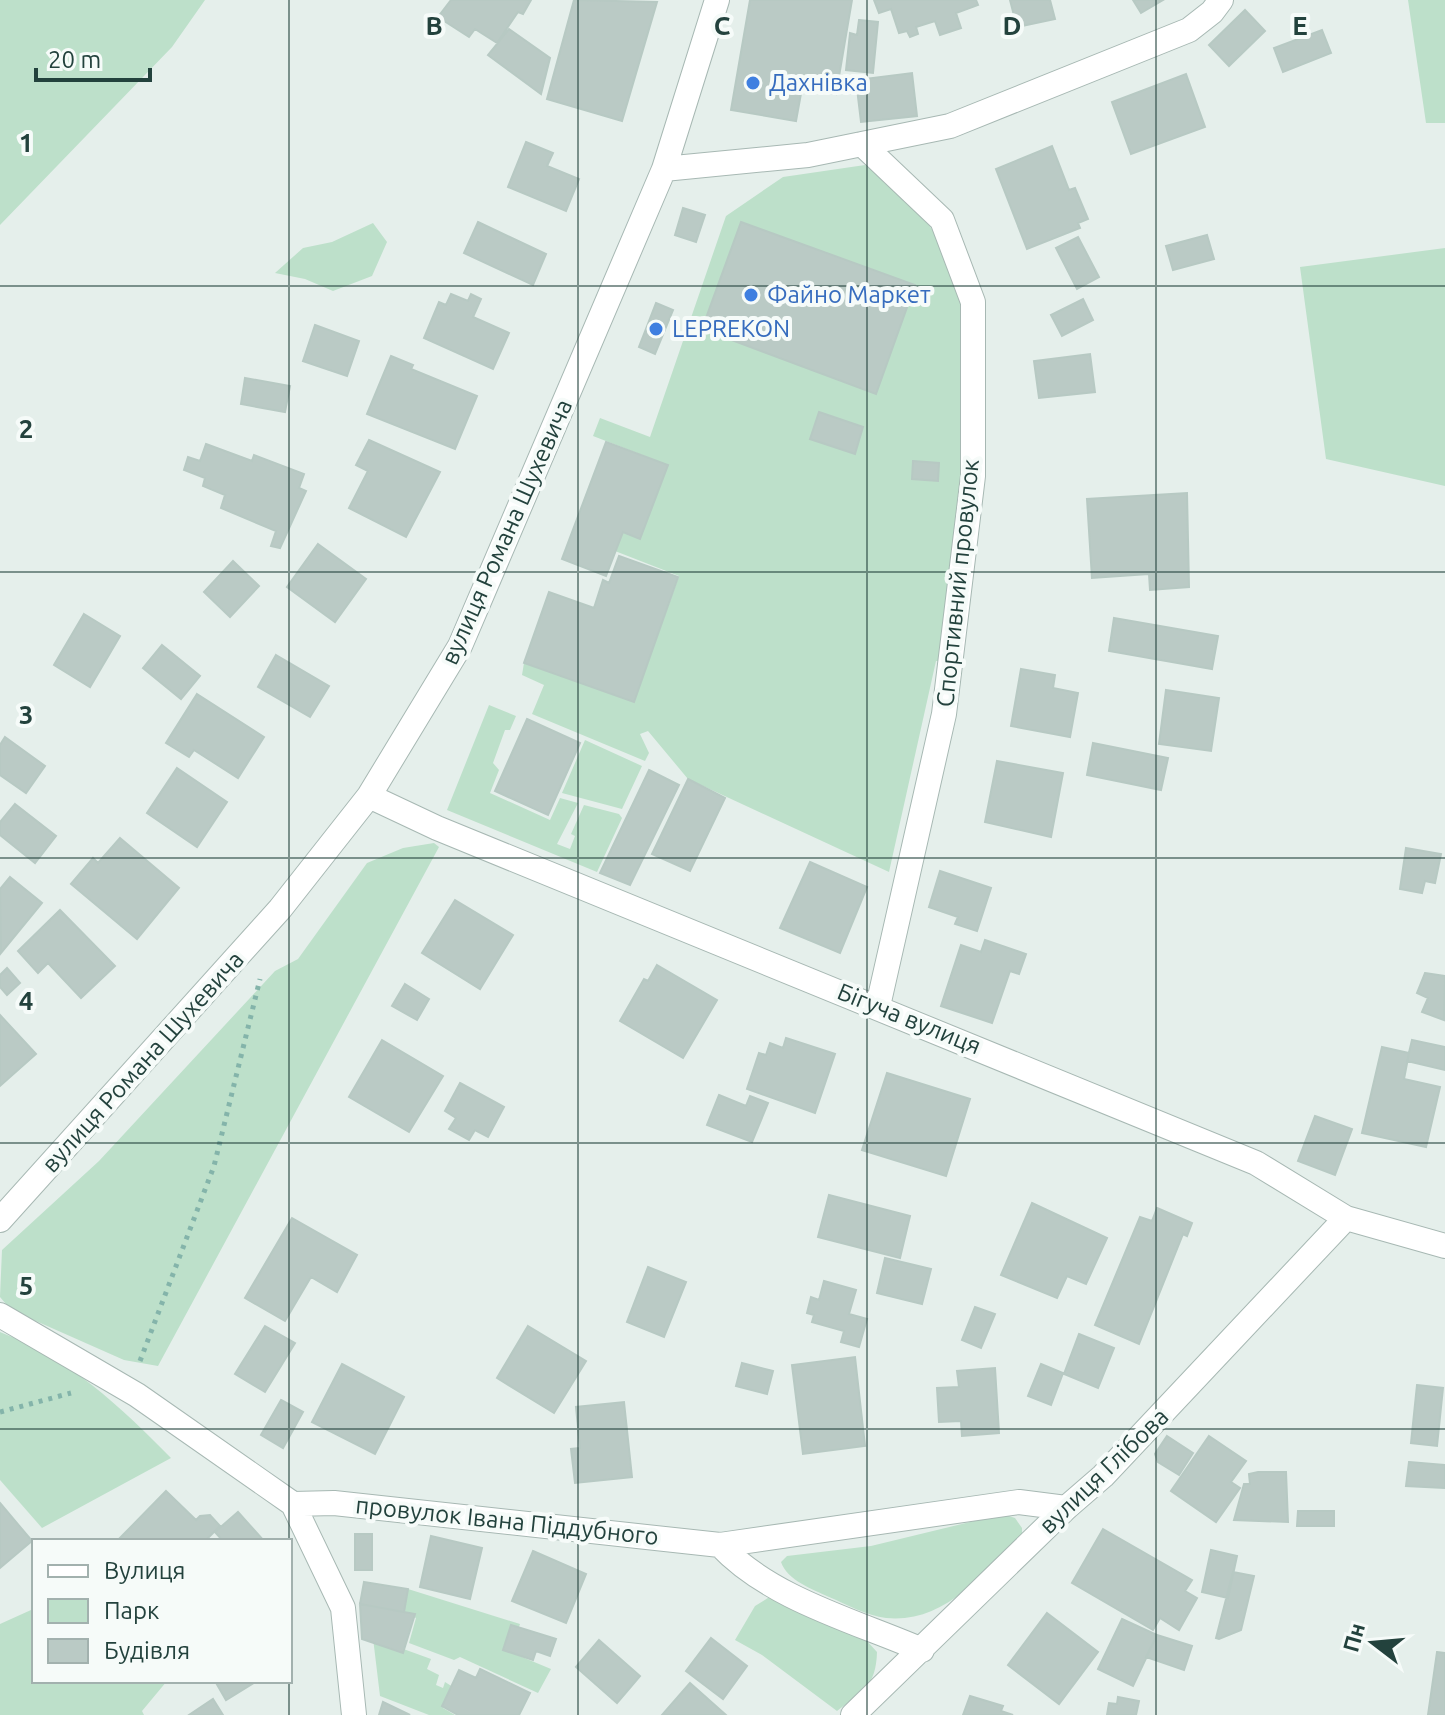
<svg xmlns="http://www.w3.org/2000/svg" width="1445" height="1715" viewBox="0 0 1445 1715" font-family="Ubuntu,sans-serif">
	<rect width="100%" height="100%" fill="#e5efeb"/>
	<path fill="#bde0ca" d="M0,0H205L172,47L0,225Z
		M1408,0H1445V123H1426Z
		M865,165L915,205L947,251L967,306L962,469L939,661H936L889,872L688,779L648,731L640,734L649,753L645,761L532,714L544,685L522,675L524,663L634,702L679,576L615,551L623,532L639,538L668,465L593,436L600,418L650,437L726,216L783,177Z
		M373,223L387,242L372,276L333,291L305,279L275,273L303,248L332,242Z
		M1445,248V486L1326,459L1300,267Z
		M489,705L516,716L510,730H505L493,763L499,770L490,793L550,820L560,798L578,803L557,844L570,849L575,836L571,834L584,805L619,814L622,818L597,872L447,810Z
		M585,740L642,766L622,809L562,793Z
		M434,843L439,847L158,1366L124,1360L11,1310L0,1297L2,1250L99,1161L275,971L298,959L367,863L403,848Z
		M0,1332C69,1358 120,1406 171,1458L42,1528L0,1480Z
		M1003,1514L1015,1518L1022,1528V1534C985,1572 945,1624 886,1618C867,1616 846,1604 829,1597C812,1589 787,1580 781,1562L787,1556L871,1546Z
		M408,1589L520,1624L510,1652L551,1669L538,1693L460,1657L454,1660L409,1643L416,1618L404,1612Z
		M771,1596L865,1639L877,1652C876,1687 862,1691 837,1711L762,1655L735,1640L755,1606Z
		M31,1610L34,1612V1681H167L142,1711L144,1715H0V1624Z
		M373,1638L431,1659L427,1669L439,1675L436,1685L443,1688L445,1682L453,1687L443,1708L455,1715H429L380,1696Z"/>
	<path fill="#bacac5" stroke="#b7c9c3" stroke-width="2" d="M451,0H531L523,14L518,12L497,43L475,29L469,37L438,17Z
		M574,0L657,2L622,121L547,99Z
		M750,0H852L836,94L802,88L796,121L731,110Z
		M874,0H976L978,5L956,13L961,28L940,35L935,21L916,27L918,34L910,37L907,31L899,33L891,9L879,13Z
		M1010,0H1050L1055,19L1017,27Z
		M1133,0H1163L1141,13Z
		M1245,10L1265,31L1229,66L1209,45Z
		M859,20L878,22L873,73L846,70L850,33L857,35Z
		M509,29L550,58L541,94L488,55Z
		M1322,30L1331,53L1283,72L1274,48Z
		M912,73L917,116L861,122L856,80Z
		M1186,74L1205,127L1131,154L1112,102Z
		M526,142L553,153L547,166L579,179L566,211L508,187Z
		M1052,146L1069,190L1075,188L1088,219L1078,223L1080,228L1027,249L996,169Z
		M683,208L705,215L696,242L675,235Z
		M478,222L546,254L533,285L464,253Z
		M741,222L915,285L876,394L702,329Z
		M1207,235L1214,259L1173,270L1166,246Z
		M1078,237L1099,277L1077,289L1056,248Z
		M451,294L468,301L471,294L481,299L473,317L509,333L493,369L424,338L439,302L446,305Z
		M1083,299L1093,320L1062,336L1051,315Z
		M656,303L673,310L655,354L639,347Z
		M315,325L359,341L347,376L303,361Z
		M1090,354L1095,392L1039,398L1034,361Z
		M391,356L413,365L411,369L477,396L455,449L367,414Z
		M245,378L290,386L285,412L241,404Z
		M819,412L863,427L855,454L810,439Z
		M369,440L440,472L406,537L349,508L368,471L356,465Z
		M606,442L668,465L640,539L623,532L606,576L562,559Z
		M206,444L252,461L254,455L304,474L299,488L306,491L280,548L271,546L276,531L221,508L225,495L203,486L205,478L184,470L188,457L200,461Z
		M913,461L939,463L938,481L912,479Z
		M1187,493L1189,587L1150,590L1149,574L1092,578L1087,499Z
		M318,544L366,579L335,622L287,587Z
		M619,556L678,577L634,702L524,663L549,592L594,608L603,580L609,583Z
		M233,561L259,586L230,617L204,592Z
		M84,614L120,636L90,687L54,665Z
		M1114,618L1218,636L1212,669L1109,651Z
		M162,645L200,676L181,699L143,668Z
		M276,655L329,686L310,717L258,687Z
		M1021,669L1055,675L1053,688L1078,693L1070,737L1011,726Z
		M1166,690L1219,698L1211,751L1159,744Z
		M197,694L264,737L238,778L194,750L189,757L166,743Z
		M527,719L580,743L548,815L495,791Z
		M5,737L45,766L26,793L0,775V745Z
		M1093,743L1168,758L1161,790L1087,775Z
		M997,761L1063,773L1051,837L985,822Z
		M177,768L227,802L197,847L147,813Z
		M649,770L679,785L630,885L600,873Z
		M688,779L725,798L690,871L652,854Z
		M15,804L56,836L35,863L0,835V822Z
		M120,838L179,888L137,939L71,884L93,858L98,863Z
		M1406,848L1441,854L1435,883L1425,881L1422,893L1400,889Z
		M810,862L867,887L840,953L780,928Z
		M940,871L991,888L977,931L955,924L958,917L929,907Z
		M10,877L42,903L1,953L0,889Z
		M455,900L513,935L480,989L422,953Z
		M60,910L115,966L81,998L48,963L38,973L18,951Z
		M985,940L1026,954L1019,974L1010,971L992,1023L941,1006L961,945L981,952Z
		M657,965L717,1000L683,1058L620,1021L644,979L648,981Z
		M7,968L20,983L7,995L0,987V975Z
		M1425,973L1445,976L1444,1020L1422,1012L1428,998L1417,993Z
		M405,984L429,999L417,1020L392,1006Z
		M0,1015L36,1054L0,1086Z
		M786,1038L835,1054L815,1113L747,1089L759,1053L766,1055L770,1043L783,1048Z
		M382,1040L443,1076L409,1132L349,1097Z
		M1412,1040L1445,1047V1070L1407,1061Z
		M1382,1047L1409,1053L1404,1079L1440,1087L1426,1147L1362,1133Z
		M887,1073L970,1099L946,1176L862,1150Z
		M460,1083L504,1107L488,1137L475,1130L469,1140L449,1129L456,1118L445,1111Z
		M719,1095L746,1106L750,1096L768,1103L752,1142L707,1125Z
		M1315,1116L1352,1129L1335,1175L1298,1161Z
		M829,1195L910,1216L900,1258L818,1237Z
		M1032,1203L1107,1238L1086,1284L1067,1276L1057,1298L1001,1275Z
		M1157,1208L1192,1223L1187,1236L1183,1234L1139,1344L1095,1325L1140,1217L1152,1221Z
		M292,1218L357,1255L337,1292L311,1277L285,1321L245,1298Z
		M885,1258L931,1269L922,1304L877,1293Z
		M648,1267L686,1282L664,1337L627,1322Z
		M824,1281L856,1290L849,1314L867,1319L859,1347L841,1342L844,1331L812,1322L814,1315L807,1313L811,1297L819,1300Z
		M975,1307L995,1314L981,1348L962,1340Z
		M265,1326L295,1343L265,1392L235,1374Z
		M528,1326L586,1361L554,1413L497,1378Z
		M1079,1334L1114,1348L1098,1388L1064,1374Z
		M855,1357L865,1446L803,1454L792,1365Z
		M742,1363L773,1371L767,1394L736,1386Z
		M342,1364L404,1397L375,1454L312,1422Z
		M1041,1364L1063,1373L1051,1405L1028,1396Z
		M995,1368L999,1433L962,1436L961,1421L939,1422L937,1388L959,1387L957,1371Z
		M1417,1385L1443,1388L1437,1446L1411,1443Z
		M281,1400L303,1412L283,1448L261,1435Z
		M624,1402L632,1477L575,1483L571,1449L580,1448L576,1407Z
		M1167,1436L1193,1453L1179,1475L1158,1462L1155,1454Z
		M1209,1436L1246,1461L1231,1482L1240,1488L1216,1522L1171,1491Z
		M1409,1462L1445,1465V1488L1406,1486Z
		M1258,1472H1286L1288,1522L1234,1520L1244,1484H1250L1249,1474Z
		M166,1491L196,1520L200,1516L210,1515L220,1526L205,1541H124L120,1538Z
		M0,1503L32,1541L0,1568Z
		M1298,1511H1334V1526H1297Z
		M238,1512L264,1541H223L215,1532Z
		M1103,1529L1192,1580L1185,1591L1197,1598L1179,1630L1160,1618L1153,1630L1072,1583Z
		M355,1534H372V1570H355Z
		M431,1536L482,1548L470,1599L420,1587Z
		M1211,1550L1237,1556L1228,1598L1202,1592Z
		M533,1551L586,1574L566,1623L512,1601Z
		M1233,1572L1254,1576L1241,1630L1219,1639L1216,1638Z
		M364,1582L408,1589L404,1612L360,1604Z
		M360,1604L415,1614L403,1653L362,1639Z
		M1047,1613L1098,1652L1059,1704L1008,1665Z
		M1122,1619L1157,1635L1133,1686L1098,1669Z
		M511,1625L556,1639L550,1656L536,1651L533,1660L503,1650Z
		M1157,1635L1192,1646L1184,1670L1146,1657Z
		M711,1638L747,1666L723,1699L686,1671Z
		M599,1640L640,1676L617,1703L576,1667Z
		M1437,1652L1445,1653V1715H1428Z
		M480,1669L530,1693L519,1715H458L442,1706L459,1670L476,1678Z
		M215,1681H257L226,1700Z
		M690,1683L726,1715H662Z
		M970,1696L1003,1706L1001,1711L1013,1715H963Z
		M1118,1697L1139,1701L1136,1715H1107L1109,1703L1117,1704Z
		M213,1699L223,1715H189Z
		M383,1702L410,1715H379Z"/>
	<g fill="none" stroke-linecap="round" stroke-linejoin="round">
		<defs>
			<path id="minor" d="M862,144L942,220L973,302V476L944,714L878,1006
				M664,169L808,155L950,126L1189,30L1212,12L1221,0
				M369,796L437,828L1256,1163L1346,1218L1445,1246
				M0,1220L280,909L369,796L460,646L664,169L717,0
				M0,1315L137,1395L293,1504L343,1608L354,1715
				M293,1504L334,1503L720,1545L1019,1502L1066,1508
				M720,1545C771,1599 855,1621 922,1650
				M853,1715L1066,1508L1103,1476L1346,1218"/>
		</defs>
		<use href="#minor" stroke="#a7b8b3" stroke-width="26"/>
		<path stroke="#84b4aa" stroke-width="5" stroke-dasharray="4 6" stroke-linecap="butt" d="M140,1361L214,1166L260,979
			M0,1412L71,1393"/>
		<use href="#minor" stroke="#fff" stroke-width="24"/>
	</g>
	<path fill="none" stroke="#23423d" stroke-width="2" stroke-opacity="0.55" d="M289,0V1541M578,0V1715M867,0V1715M1156,0V1715M0,286H1445M0,572H1445M0,858H1445M0,1143H1445M0,1429H1445M289,1681V1715"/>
	<g fill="#3f7fe0" stroke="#f6fbf9" stroke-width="3">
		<circle cx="753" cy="83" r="8"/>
		<circle cx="751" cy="295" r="8"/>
		<circle cx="656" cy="329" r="8"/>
	</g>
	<g text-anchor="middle" stroke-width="8" stroke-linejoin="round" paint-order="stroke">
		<g font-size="24" fill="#366cbe" stroke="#f6fbf9" text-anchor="start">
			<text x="769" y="91">Дахнівка</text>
			<text x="767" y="303">Файно Маркет</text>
			<text x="672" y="337">LEPREKON</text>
		</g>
		<g font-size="24" fill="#23423d" stroke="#f6fbf9">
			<text transform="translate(507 532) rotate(-66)" y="8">вулиця Романа Шухевича</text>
			<text transform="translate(958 583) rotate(-84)" y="8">Спортивний провулок</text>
			<text transform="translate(909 1019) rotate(22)" y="8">Бігуча вулиця</text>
			<text transform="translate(143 1062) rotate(-48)" y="8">вулиця Романа Шухевича</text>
			<text transform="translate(1104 1471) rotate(-44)" y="8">вулиця Глібова</text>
			<text transform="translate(507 1521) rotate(6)" y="8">провулок Івана Піддубного</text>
		</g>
	</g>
	<g font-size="26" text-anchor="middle" font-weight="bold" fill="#23423d" stroke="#f6fbf9" stroke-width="8" stroke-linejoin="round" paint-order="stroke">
		<text x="434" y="35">B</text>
		<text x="722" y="35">C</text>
		<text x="1012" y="35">D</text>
		<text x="1300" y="35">E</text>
		<text x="26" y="152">1</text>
		<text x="26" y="438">2</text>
		<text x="26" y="724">3</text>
		<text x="26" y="1010">4</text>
		<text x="26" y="1295">5</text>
	</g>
	<rect x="32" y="1539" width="260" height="144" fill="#f6fbf9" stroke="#a2b1ae" stroke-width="2"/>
	<rect x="48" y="1565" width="40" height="12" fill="#ffffff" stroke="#a2b1ae" stroke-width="2"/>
	<text x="104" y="1579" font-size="24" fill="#23423d">Вулиця</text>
	<rect x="48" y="1599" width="40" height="24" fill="#bde0ca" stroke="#a2b1ae" stroke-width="2"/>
	<text x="104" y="1619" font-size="24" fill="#23423d">Парк</text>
	<rect x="48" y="1639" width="40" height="24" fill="#bacac5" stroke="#a2b1ae" stroke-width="2"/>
	<text x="104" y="1659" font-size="24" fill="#23423d">Будівля</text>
	<g transform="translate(1373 1643) rotate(286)" stroke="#f6fbf9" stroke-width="6" paint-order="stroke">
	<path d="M0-6L14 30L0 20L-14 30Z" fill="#23423d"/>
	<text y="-12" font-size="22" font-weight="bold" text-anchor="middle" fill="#23423d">Пн</text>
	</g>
	<path d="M36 68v12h114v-12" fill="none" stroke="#23423d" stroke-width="4"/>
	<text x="48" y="68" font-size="24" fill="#23423d" stroke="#f6fbf9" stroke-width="6" paint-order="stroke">20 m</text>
</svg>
